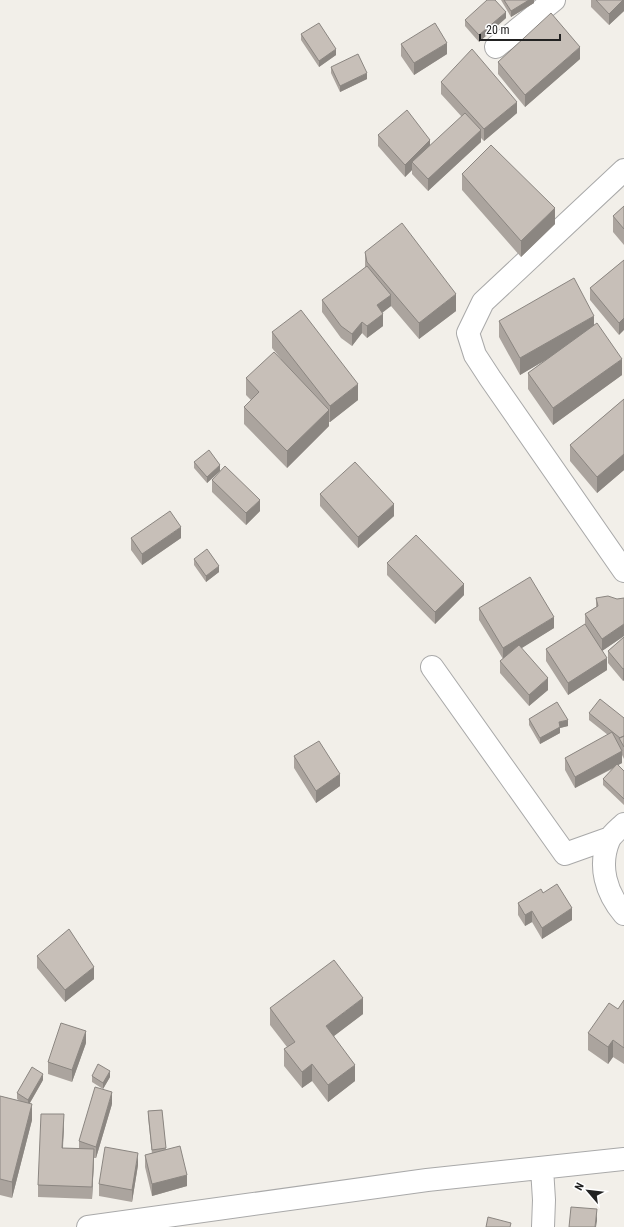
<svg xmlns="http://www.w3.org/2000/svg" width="624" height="1227" viewBox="0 0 624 1227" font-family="'Roboto Condensed',sans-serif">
	<rect width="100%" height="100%" fill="#f2efe9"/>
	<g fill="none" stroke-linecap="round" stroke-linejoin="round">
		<defs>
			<path id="minor" d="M496,47L554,0
				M624,170L483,302L468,333L475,355L490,378L624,571
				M432,667L565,854L610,838
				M624,824C620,828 612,834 609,840C598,866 606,893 624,914
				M542,1168L544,1200L543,1227
				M88,1227L427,1180L624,1159"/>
		</defs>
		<use href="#minor" stroke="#a9a9a9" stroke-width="24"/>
		<use href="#minor" stroke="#fff" stroke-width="22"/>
	</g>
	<path fill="#aba49e" d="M501,0H534V3L511,17Z
		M591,0H624V11L609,25L591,7Z
		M506,18L479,42L465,26V20Z
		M301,34L336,55L319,67L301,40Z
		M401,44L447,54L414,75L401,56Z
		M580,59L525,107L498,74V62Z
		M331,67L367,79L340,92L331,73Z
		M441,82L517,113L484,141L481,138V142L428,191L412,174V170L405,177L378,146V135L430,146L462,117L441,94Z
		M462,174L555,224L521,257L462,190Z
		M624,206V245L613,232V216Z
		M365,252L456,311L419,339L391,306L382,312L383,326L367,338L362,333L352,346L341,338L322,312V300L365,268Z
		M624,260L619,335L590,300V288Z
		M499,321L594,325L622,375L553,425L528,389V373L548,358L520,375L499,337Z
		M272,332L358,400L330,422H329V426L287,468L244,424V407L251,400L246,395V378L281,359L272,348Z
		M624,399V470L597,493L570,461V445Z
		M194,462L220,471L207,483L194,468Z
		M212,480L260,511L246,525L212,492Z
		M320,494L394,516L358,548L320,506Z
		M131,538H181L142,565L131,550Z
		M194,559L219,572L206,582L194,565Z
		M387,563L464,595L435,624L387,575Z
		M596,598L617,599L624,598V636L602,651L607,670L568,695L546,661V649L585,625V614L596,607Z
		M479,608L554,628L521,648L548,690L529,706L500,673V661L503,659L479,620Z
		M624,637V680L623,681L608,663V651Z
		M589,713L624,718V759L622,755V763L618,765L624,771V805L603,785V779L614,768L575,788L565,770V758L608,735L589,720Z
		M529,719L568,726L560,728V733L540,744L529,725Z
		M294,756L340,786L316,803L294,768Z
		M543,893L572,920L542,939L532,922L525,926L518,915V903Z
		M37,956L94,979L65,1002L37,968Z
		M624,1000V1064L613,1057L608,1064L588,1050V1033L618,1009Z
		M270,1008L363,1014L334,1036L355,1081L328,1102L312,1081L302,1088L284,1066V1049L287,1047L270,1025Z
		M86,1043L72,1082L48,1074V1062Z
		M92,1076L110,1077L103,1089L92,1082Z
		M43,1080L30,1103L32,1120L12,1198L0,1195V1096L20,1101L17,1099V1093Z
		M112,1104L96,1158H94L92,1199L38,1197V1185L64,1126L63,1148H79V1141Z
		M162,1110L166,1150L187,1186L152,1196L145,1167V1155L152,1154L148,1117V1111Z
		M138,1165L132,1202L99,1196V1184Z"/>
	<path fill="#8b8681" d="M529,0H534V3L511,17V11Z
		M623,0H624V11L609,25V14Z
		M506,12V18L479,42V35Z
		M447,43V54L414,75V63Z
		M580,47V59L525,107V95Z
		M336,49V55L319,67V61Z
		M367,73V79L340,92V86Z
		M517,102V113L484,141V129Z
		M481,130V142L428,191V179Z
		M430,140V152L412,162V170L405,177V165Z
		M555,208V224L521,257V241Z
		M456,294V311L419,339V323Z
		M391,295V306L377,317V305Z
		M383,314V326L367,338V326Z
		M594,316V332L520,375V358Z
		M624,318V330L619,335V323Z
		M362,322V333L352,346V334Z
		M622,359V375L553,425V408Z
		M358,384V400L330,422V406Z
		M329,410V426L287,468V451Z
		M624,454V470L597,493V477Z
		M220,465V471L207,483V477Z
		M260,500V511L246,525V513Z
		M394,504V516L358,548V537Z
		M181,527V538L142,565V554Z
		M219,566V572L206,582V576Z
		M464,584V595L435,624V612Z
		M554,617V628L503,660V648Z
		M624,624V636L602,651V639Z
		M607,658V670L568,695V683Z
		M624,668V680L623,681V669Z
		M548,678V690L529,706V695Z
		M568,720V726L560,728V733L540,744V738L559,722Z
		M622,751V763L575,788V777Z
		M340,774V786L316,803V791Z
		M572,908V920L542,939V928Z
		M532,911V922L525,926V915Z
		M94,967V979L65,1002V990Z
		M363,998V1014L326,1042V1026Z
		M86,1031V1043L72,1082V1070Z
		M613,1040V1057L608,1064V1047Z
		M312,1064V1081L302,1088V1072Z
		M355,1065V1081L328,1102V1085Z
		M110,1071V1077L103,1089V1083Z
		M43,1074V1080L28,1106V1100Z
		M112,1092V1104L96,1158V1147Z
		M32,1104V1120L12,1198V1182Z
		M64,1114V1126L62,1159V1148Z
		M94,1149V1161L92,1199V1187Z
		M138,1153V1165L132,1202V1190Z
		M187,1175V1186L152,1196V1184Z
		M597,1209V1221L596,1227H595Z"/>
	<path fill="#c7bfb8" stroke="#8b8681" d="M487,0H495L506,12L479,35L465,20Z
		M504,0H529L511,11Z
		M596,0H623L609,14Z
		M551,13L580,47L525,95L498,62Z
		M319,23L336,49L319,61L301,34Z
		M435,23L447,43L414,63L401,44Z
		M472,49L517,102L484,129L441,82Z
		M358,54L367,73L340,86L331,67Z
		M407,110L430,140L405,165L378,135Z
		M465,113L481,130L428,179L412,162Z
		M491,145L555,208L521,241L462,174Z
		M624,206V229L613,216Z
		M402,223L456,294L419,323L367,262L365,252Z
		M624,260V318L619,323L590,288Z
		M367,266L391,295L377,305L383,314L367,326L362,322L352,334L341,326L322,300Z
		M574,278L594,316L520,358L499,321Z
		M301,310L358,384L330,406L272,332Z
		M597,323L622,359L553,408L528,373Z
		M274,352L329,410L287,451L244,407L259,392L246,378Z
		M624,399V454L597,477L570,445Z
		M209,450L220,465L207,477L194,462Z
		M355,462L394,504L358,537L320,494Z
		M225,466L260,500L246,513L212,480Z
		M170,511L181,527L142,554L131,538Z
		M416,535L464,584L435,612L387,563Z
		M207,549L219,566L206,576L194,559Z
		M530,577L554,617L503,648L479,608Z
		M608,596L617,599L624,598V624L602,639L585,614L598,606L596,598Z
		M585,624L607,658L568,683L546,649Z
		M624,637V668L623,669L608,651Z
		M519,645L548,678L529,695L500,661Z
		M600,699L624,718V736L620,738L589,713Z
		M557,702L568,720L559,722L560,727L540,738L529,719Z
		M612,732L622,751L575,777L565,758Z
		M624,736V747L619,738Z
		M319,741L340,774L316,791L294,756Z
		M617,764L624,771V799L603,779Z
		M557,884L572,908L542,928L532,911L525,915L518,903L541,889L543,893Z
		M69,929L94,967L65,990L37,956Z
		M334,960L363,998L326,1026L355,1065L328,1085L312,1064L302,1072L284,1049L295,1042L270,1008Z
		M624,1000V1048L613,1040L608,1047L588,1033L609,1003L618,1009Z
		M61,1023L86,1031L72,1070L48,1062Z
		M98,1064L110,1071L103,1083L92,1076Z
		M32,1067L43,1074L28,1100L17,1093Z
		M95,1087L112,1092L96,1147L79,1141Z
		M0,1096L32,1104L12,1182L0,1179Z
		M162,1110L166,1148L152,1150L148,1111Z
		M41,1114H64L62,1148L94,1149L92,1187L38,1185Z
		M180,1146L187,1175L152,1184L145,1155Z
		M105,1147L138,1153L132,1190L99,1184Z
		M571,1207L597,1209L595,1227H569Z
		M488,1217L511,1223L510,1227H486Z"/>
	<g transform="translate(588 1191) rotate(298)" stroke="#ffffff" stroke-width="3" paint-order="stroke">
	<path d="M0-3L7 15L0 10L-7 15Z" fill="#222222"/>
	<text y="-6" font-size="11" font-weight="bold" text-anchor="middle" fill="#222222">N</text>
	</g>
	<path d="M480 34v6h80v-6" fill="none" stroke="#222222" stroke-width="2"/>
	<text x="486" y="34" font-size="12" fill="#222222" stroke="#ffffff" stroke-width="3" paint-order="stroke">20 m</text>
</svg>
